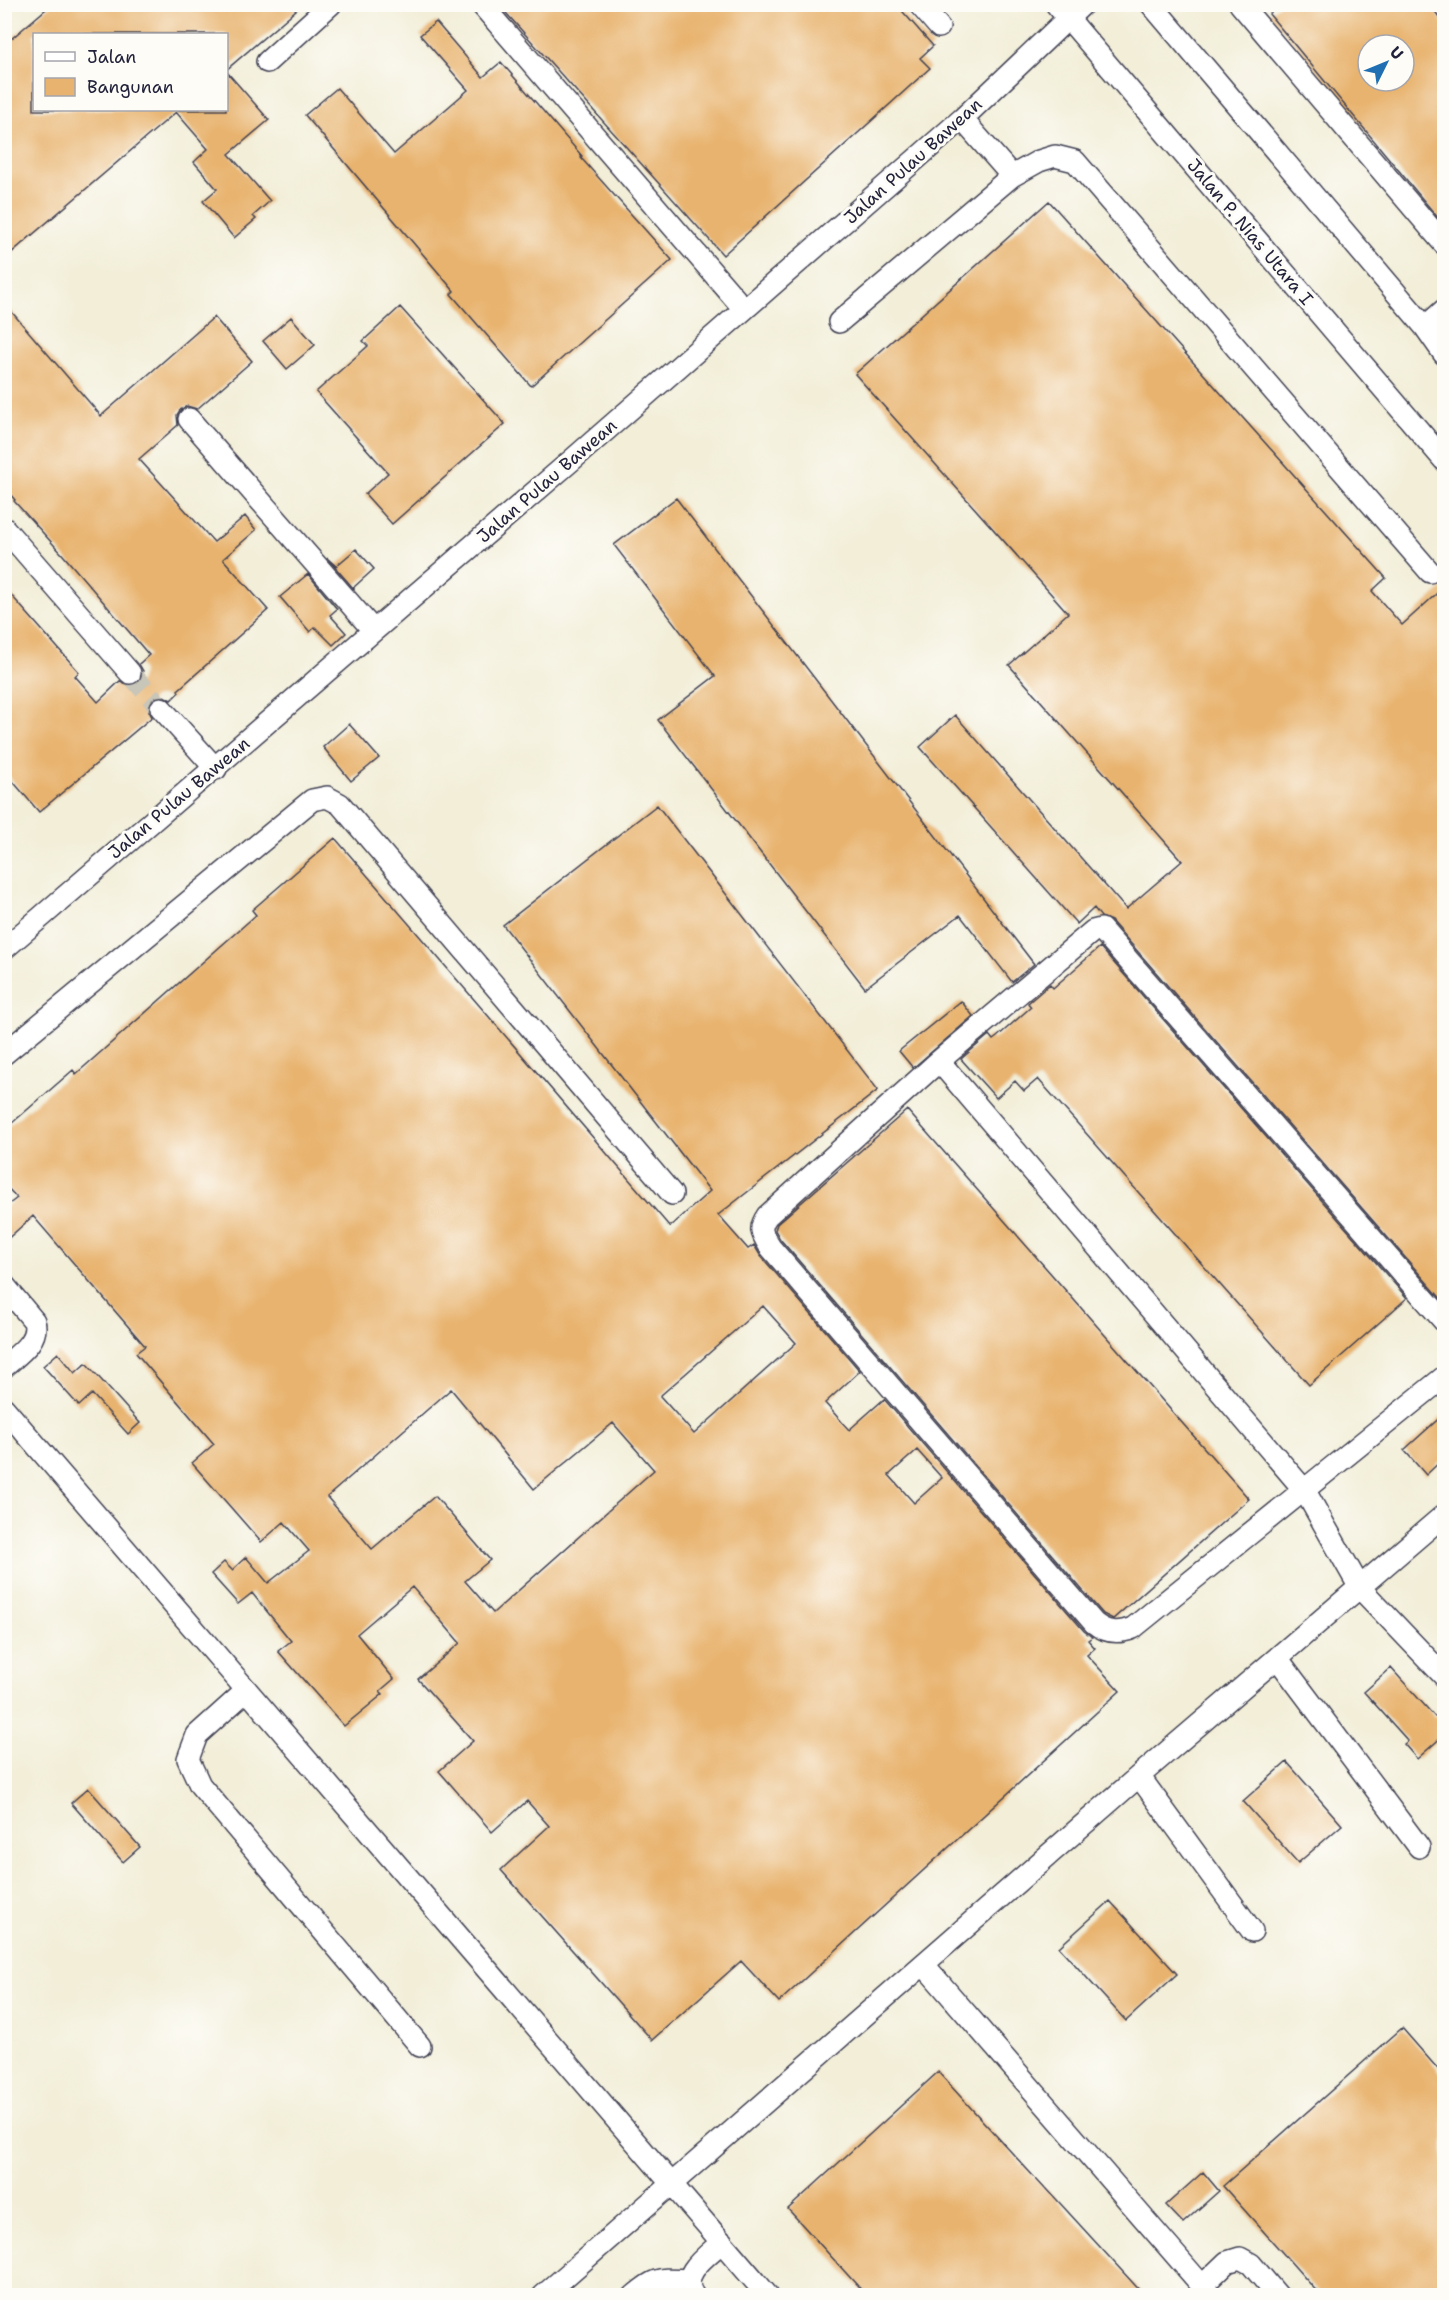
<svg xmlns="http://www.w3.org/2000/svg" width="1449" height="2300" viewBox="0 0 1449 2300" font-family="'Shantell Sans',sans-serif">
	<rect width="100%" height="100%" fill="#fdfcf7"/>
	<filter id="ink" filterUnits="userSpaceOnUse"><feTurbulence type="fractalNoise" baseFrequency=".0167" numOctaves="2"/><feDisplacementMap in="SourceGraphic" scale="12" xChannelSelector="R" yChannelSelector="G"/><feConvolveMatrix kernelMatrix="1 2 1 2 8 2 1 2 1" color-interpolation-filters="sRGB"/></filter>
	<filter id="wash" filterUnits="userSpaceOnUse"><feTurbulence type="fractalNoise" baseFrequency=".008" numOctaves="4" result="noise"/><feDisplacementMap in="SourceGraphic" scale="24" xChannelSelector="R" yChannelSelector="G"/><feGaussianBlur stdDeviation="1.35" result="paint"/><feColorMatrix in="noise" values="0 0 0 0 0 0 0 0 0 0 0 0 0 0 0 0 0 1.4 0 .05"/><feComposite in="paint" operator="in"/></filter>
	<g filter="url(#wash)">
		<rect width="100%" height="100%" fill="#f2eed8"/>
		<g id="blocks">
			<path fill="#e8b36e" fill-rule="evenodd" d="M52,4H303L226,70V34H34V110H226V71L269,120L229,154L270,201L253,216L256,219L234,238L203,201L217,189L194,162L208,149L176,112L4,259V45Z
				M498,4H896L933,46L920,58L930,68L723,255Z
				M1280,4H1429L1444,23V225L1269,14ZM1368,45H1404V81H1368Z
				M436,22L483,77L501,62L582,156L581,158L672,260L531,386L451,294L454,291L305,115L337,88L394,154L468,90L420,35Z
				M1049,201L1386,578L1372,591L1402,625L1444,587V1302L1111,921L1101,917L1094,908L1077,924L920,747L955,715L1126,909L1182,861L1009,665L1068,613L855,374Z
				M4,303L101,416L214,317L252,361L197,409L187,406L180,410L177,415L178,425L139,459L214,542L245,516L256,530L223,559L268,610L178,690L179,692L171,700L164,696L153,698L149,705V711L152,717L39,812L4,771V587L79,672L75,676L98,702L120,681L132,686L139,682L143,671L139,664L149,655L63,555L14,501L15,500L4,487Z
				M400,307L505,424L392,524L365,494L388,473L316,392L368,346L363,341Z
				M291,317L315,345L287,369L263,341Z
				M676,498L1034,964L1012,982L960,915L865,988L658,720L715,676L614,545Z
				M356,549L374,569L354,587V589L327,558L336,566Z
				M308,574L337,609L330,615L346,633L333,645L315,627L310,632L280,597Z
				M349,724L379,758L351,781L323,747Z
				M657,805L878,1090L718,1215L748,1249L754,1245L760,1255L860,1371L825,1403L849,1430L884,1399L1084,1631L1092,1637L1088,1640L1095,1648L1087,1655L1120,1691L779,2002L741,1961L652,2040L501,1870L549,1826L527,1801L492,1832L439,1771L473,1741L418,1679L460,1643L412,1587L357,1634L394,1679L380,1691L383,1694L344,1726L278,1651L291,1641L252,1593L238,1604L211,1574L224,1562L232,1570L246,1557L268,1583L309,1551L284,1522L261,1542L192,1463L214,1444L136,1353L145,1346L33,1216L4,1242V1208L17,1198L4,1184V1130L73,1070L76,1074L256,915L252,910L335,838L670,1227L710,1191L503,925ZM763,1306L796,1343L694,1434L660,1396ZM451,1389L534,1489L613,1423L654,1470L493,1613L465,1581L490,1560L435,1496L372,1549L327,1497ZM917,1450L942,1478L914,1503L889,1475Z
				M1100,947L1407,1298L1309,1385L1038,1079L1024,1091L1015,1081L996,1098L961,1059L989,1035L993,1040L997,1037L1031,1007L1028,1003L1050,984L1053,988Z
				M961,1001L973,1016L913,1068L899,1051Z
				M907,1110L1249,1499L1113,1619L1103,1614L780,1239L775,1230L777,1224Z
				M58,1353L75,1373L86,1363L140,1423L128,1434L92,1394L79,1406L43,1366Z
				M1444,1414V1458L1426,1475L1404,1450Z
				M1391,1668L1435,1717L1444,1708V1735L1417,1759L1404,1744L1408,1741L1364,1692Z
				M1287,1762L1342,1825L1298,1863L1243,1801Z
				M88,1788L140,1847L123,1862L71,1803Z
				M1110,1901L1177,1974L1126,2021L1059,1947Z
				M1402,2028L1444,2076V2295H1320L1223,2186Z
				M938,2072L1046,2190L1047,2189L1144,2295H866L788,2209Z
				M1203,2172L1219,2191L1183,2223L1166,2205Z"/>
		</g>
	</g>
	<g filter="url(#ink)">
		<use href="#blocks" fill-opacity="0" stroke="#414153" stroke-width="1.5"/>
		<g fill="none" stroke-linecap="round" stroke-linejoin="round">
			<path stroke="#c8c5b9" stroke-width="21" stroke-dasharray="21 10" stroke-linecap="butt" d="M130,673L161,708"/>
			<defs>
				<path id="minor" d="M481,4L744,309
					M919,4L939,27
					M1056,4L1444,460
					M1151,4L1425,327L1444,354
					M1240,4L1444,244
					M267,62L331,4
					M962,119L1012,176
					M839,322L1012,176L1039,161L1055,156L1075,161L1430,572
					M1425,327L1444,310
					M189,419L373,630
					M4,528L130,673
					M161,708L216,769
					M4,949L572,460L962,119L1083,4
					M4,1054L312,800L327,797L340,804L672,1194
					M939,1061L1093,931L1101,929L1444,1321
					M4,1285L34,1321C40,1341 17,1355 4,1367
					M1444,1377L1133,1628C1118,1634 1106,1633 1094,1623L770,1247C762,1234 758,1229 767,1216L939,1061L1305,1491L1360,1588L1444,1676
					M4,1408L768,2296
					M1278,1659L1419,1847
					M247,1690L197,1735L188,1759L200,1785L420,2046
					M1139,1776L1252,1931
					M924,1965L1211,2296
					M1202,2286L1227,2262L1240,2258L1251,2264L1278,2296
					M543,2296L1139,1776L1444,1515
					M634,2296C657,2276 659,2279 688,2280
					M694,2296C677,2275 708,2255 722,2242"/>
			</defs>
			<use href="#minor" stroke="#414153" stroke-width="24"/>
			<use href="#minor" stroke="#fff" stroke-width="21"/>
		</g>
	</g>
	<g text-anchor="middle" stroke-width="6" stroke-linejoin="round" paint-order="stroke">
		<g font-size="18" fill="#22223b" stroke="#fdfcf7">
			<text transform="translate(913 161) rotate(-42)" y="6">Jalan Pulau Bawean</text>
			<text transform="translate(1250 232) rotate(50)" y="6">Jalan P. Nias Utara I</text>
			<text transform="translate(547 481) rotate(-41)" y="6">Jalan Pulau Bawean</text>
			<text transform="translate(179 798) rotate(-40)" y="6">Jalan Pulau Bawean</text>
		</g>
	</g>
	<rect width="1449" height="2300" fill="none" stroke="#fdfcf7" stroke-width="24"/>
	<rect x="33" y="33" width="195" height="78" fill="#fdfcf7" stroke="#a5a5ac" stroke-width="1.5"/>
	<rect x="45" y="52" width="30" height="9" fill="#ffffff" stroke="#a5a5ac" stroke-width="1.5"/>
	<text x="87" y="63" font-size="18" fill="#22223b">Jalan</text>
	<rect x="45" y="78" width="30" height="18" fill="#e8b36e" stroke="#a5a5ac" stroke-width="1.5"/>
	<text x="87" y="93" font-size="18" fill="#22223b">Bangunan</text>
	<g transform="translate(1386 63) rotate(47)"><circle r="28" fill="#fdfcf7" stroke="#a5a5ac" stroke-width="1.5"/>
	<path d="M0-4.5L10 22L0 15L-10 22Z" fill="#1f6fb2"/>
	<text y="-9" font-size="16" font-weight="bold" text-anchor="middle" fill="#22223b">U</text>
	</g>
</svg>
